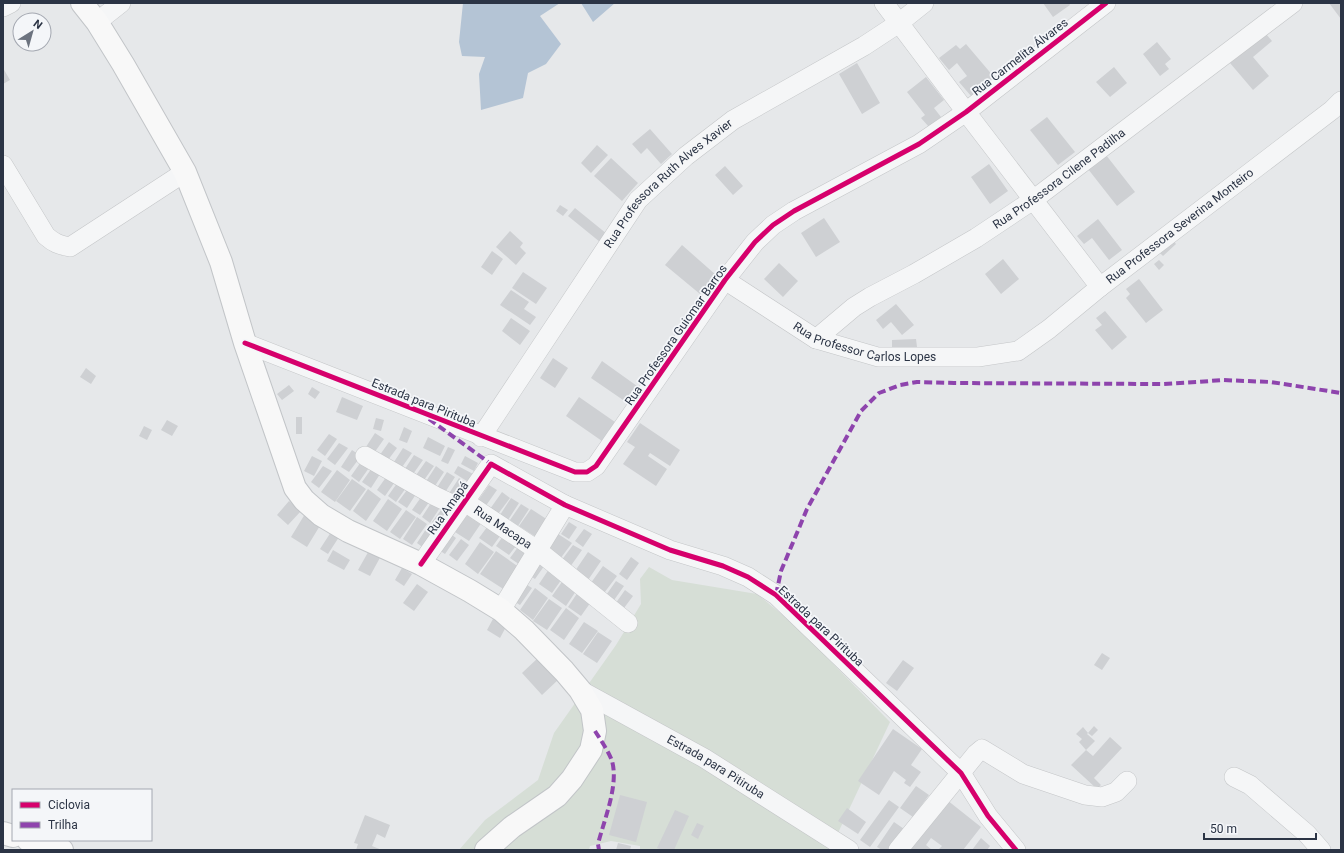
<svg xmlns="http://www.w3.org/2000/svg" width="1344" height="853" viewBox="0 0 1344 853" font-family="Roboto,sans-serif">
	<rect width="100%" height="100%" fill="#e6e8ea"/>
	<path fill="#d6ded6" d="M649,567L672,580L757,594L796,626L890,722L830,850H640V846L611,841L590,846L589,850H459L485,820L538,780L554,733L616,645L641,604L640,579Z"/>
	<path fill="#b4c4d5" d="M463,3H560L540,16L561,44L546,64L528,73L523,98L481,110L479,74L485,57L462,56L459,42Z
		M581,3H615L593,22Z"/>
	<path fill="#ced0d3" d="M1043,3H1069L1070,5L1053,17Z
		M1329,3H1341V19Z
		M1266,34L1272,41L1253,57L1269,76L1253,90L1230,63Z
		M1157,42L1171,59L1165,64L1169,69L1160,76L1143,54Z
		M966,44L994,77L971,96L959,82L967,76L957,63L949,70L939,58L956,45L960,49Z
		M857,63L880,103L862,114L839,74Z
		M1114,67L1127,83L1110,97L1096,82Z
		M3,68L10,80L3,84Z
		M926,77L944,100L934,108L941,117L929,127L921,118L925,115L907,92Z
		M1047,117L1075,152L1058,165L1030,130Z
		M650,129L672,154L661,164L647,148L641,154L632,144Z
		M597,145L608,155L591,173L581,163Z
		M1106,155L1135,192L1117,206L1088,169Z
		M611,158L638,183L622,201L594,176Z
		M989,164L1008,191L990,204L971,177Z
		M725,166L743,186L733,195L715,175Z
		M560,205L568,210L563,216L556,211Z
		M575,208L607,234L600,242L568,216Z
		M824,218L840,242L816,257L801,233Z
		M1098,219L1122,250L1109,260L1092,238L1084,244L1077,236Z
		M510,231L523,243L520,247L526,253L516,265L496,247Z
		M1170,237L1176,244L1163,256L1156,249Z
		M682,245L716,275L700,294L665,265Z
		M492,251L503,259L492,275L481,267Z
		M1003,259L1019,279L1001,294L985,274Z
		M1159,260L1164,265L1159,270L1154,264Z
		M779,263L798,281L783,297L764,279Z
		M523,272L547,288L536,304L512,288Z
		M1139,279L1163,310L1146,323L1126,298L1130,294L1126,289Z
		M511,290L529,302L524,309L536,317L530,325L500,305Z
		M896,304L914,325L902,335L891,322L883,329L876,320Z
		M1105,311L1127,337L1112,350L1095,330L1102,325L1096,318Z
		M511,318L530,331L520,345L502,331Z
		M916,339L917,347L892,348V340Z
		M553,358L568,368L555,388L540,378Z
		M602,361L637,386L626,402L591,378Z
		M86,368L96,376L91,384L80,377Z
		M289,385L294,391L282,400L277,394Z
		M312,387L320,392L315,399L308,394Z
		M342,397L363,406L357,420L336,412Z
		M579,397L615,422L602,441L566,416Z
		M296,417H302V434H296Z
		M376,418L384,420L381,431L373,429Z
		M167,420L178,426L172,436L161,430Z
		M640,423L680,450L670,466L650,453L648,456L667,469L656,486L623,464L635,447L627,442Z
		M144,426L152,430L147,440L139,436Z
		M404,427L412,431L407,443L399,440Z
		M375,433L384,439L372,456L364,450Z
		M329,434L337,439L325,456L317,450Z
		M428,437L445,446L440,456L423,448Z
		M389,442L397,448L385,464L377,459Z
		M339,443L348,448L335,465L327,459Z
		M448,447L455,450L448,464L441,461Z
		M403,448L412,453L400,470L392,465Z
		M352,450L361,456L349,472L341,467Z
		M414,455L423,460L411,477L403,472Z
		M312,456L322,461L314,476L304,471Z
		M465,456L478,463L474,471L461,464Z
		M363,459L371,465L359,482L351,476Z
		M426,461L434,466L422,483L414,478Z
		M374,465L382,471L371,488L362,482Z
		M323,466L332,471L319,488L311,482Z
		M436,466L444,472L433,489L425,483Z
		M458,466L475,475L470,483L454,473Z
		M337,470L350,480L335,502L321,492Z
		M447,472L455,477L444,494L436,489Z
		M389,473L397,479L385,496L377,490Z
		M459,478L467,484L456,501L448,495Z
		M352,479L366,489L350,511L336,501Z
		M400,479L408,485L396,502L388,496Z
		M489,485L497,490L485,507L477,502Z
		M410,486L418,491L407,508L398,502Z
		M368,489L381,499L366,521L353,511Z
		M502,492L510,498L498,514L490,509Z
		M424,493L432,498L420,515L412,510Z
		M511,498L519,503L508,520L500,515Z
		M388,499L402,509L387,531L373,521Z
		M433,500L441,506L430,523L422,517Z
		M289,501L301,511L288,525L277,515Z
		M521,504L529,509L518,526L510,520Z
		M444,506L452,511L440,528L432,522Z
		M531,509L548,520L536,537L519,526Z
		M406,510L416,517L400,539L390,532Z
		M471,510L484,519L469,541L455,532Z
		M305,514L321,524L307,547L291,537Z
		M417,517L427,524L412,545L403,539Z
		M569,522L577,527L569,539L561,534Z
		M490,523L503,532L492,547L479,538Z
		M428,526L436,532L425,549L417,543Z
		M584,529L592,534L583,547L575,541Z
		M331,532L339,537L328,554L320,549Z
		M448,532L456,538L445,554L436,548Z
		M506,532L519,542L509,555L496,546Z
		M555,532L572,543L560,559L543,548Z
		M461,539L469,545L457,561L449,555Z
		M480,542L494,552L478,574L465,564Z
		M521,543L534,552L523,567L510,558Z
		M573,545L582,550L570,567L561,561Z
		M371,547L382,554L370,576L358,570Z
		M333,550L350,560L344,570L327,561Z
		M496,551L523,570L508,592L480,574Z
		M588,552L601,561L586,583L573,574Z
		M538,556L547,562L535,579L526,573Z
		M631,557L639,563L627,580L619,574Z
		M551,566L564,576L552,593L539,584Z
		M603,566L617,576L601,597L588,587Z
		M402,568L412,574L404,586L395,580Z
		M564,579L578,588L566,606L552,596Z
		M616,581L624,586L612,603L604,598Z
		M524,583L532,588L520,605L512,600Z
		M417,584L428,592L414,611L403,603Z
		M535,588L548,598L533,620L520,610Z
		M580,589L593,599L581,616L568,607Z
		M625,590L633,596L621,612L613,607Z
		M549,599L562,608L547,630L533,621Z
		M566,608L579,618L564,640L550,630Z
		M494,617L507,625L500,638L487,630Z
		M584,622L598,631L582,653L569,644Z
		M598,632L612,641L597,663L583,654Z
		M1102,653L1110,658L1102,670L1094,665Z
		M539,657L559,679L542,695L522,673Z
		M903,660L914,668L897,691L886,683Z
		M1094,726L1098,730L1092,736L1088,733L1087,734L1095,741L1086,750L1093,756L1110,737L1122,748L1094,778L1101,785L1097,789L1071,765L1086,750L1079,742L1082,739L1076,734L1083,727L1088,733Z
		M893,729L922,749L911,765L921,772L910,787L904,783L906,780L894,771L879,795L858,781Z
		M916,786L929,795L913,817L900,808Z
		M620,795L647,802L636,842L609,835Z
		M889,800L899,807L870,847L860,840Z
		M947,800L981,827L963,850H938L942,846L931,838L926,845L932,850H904Z
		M847,808L866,822L858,834L838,821Z
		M675,810L689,816L674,850H662L657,848Z
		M365,815L390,825L385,838L377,834L372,846L382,850H356L358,844L354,843Z
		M894,822L907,831L894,850H882L877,847Z
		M697,823L704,826L698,839L691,835Z
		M981,838L990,846L987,850H972Z
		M618,843L631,846L630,850H616Z"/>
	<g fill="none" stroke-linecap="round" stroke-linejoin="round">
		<defs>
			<g id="minor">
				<path d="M884,3L966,112L1100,287"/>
				<path d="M3,7L11,3"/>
				<path d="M97,22L121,3"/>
				<path d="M3,165L46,236C54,243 59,245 70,247L185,172"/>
				<path id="s1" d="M725,280L816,339L878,357H978L1018,351L1049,329L1100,287L1332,110L1341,101"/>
				<path id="s2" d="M816,339L854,307L870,297L914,274L976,238L1033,200L1293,3"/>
				<path d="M245,343L575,472H587L596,466L725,280L755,242L773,225L794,211L919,144L966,112L1106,3"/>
				<path id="s3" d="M481,437L638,200L686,156L733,120L864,46L899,23L924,3"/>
				<path id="s4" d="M365,456L435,496L452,504L465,502L537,550L628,623"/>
				<path d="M421,564L491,464L565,505L670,550L723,566L748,577L776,595L961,773L988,816L1016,850"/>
				<path d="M501,610L565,505"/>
				<path id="s5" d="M580,690L704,758L849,850"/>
				<path d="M1234,777L1250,785L1307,834L1321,850"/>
				<path d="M898,850L976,754L982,749L1023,774L1085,795L1102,797L1116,792L1127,781"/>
			</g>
			<path id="major" d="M82,3L97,22L123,64L185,172L221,262L245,343L295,488L304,500L321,515L348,531L421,564L470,591L501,610L524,630L564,671L580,690L592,710L595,731L591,750L572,779L557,796L512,827L486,850
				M3,833L13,836
				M28,840L62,850"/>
		</defs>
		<use href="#minor" stroke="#c4c6c8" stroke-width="20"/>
		<use href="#major" stroke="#c2c5c8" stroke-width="24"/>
		<use href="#minor" stroke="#f5f6f7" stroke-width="19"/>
		<use href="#major" stroke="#f8f8f8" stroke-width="22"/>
		<path stroke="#8e44ad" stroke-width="4" stroke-dasharray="8 4" stroke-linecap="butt" d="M429,419L491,464
			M776,595L781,571L807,509L861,411L879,393L900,385L917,382L954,383L1162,384L1198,382L1222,380L1271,382L1341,393
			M595,731C600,739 609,752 612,761C619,785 604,820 598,844L599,850"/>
		<defs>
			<path id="cycleway" d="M245,343L575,472H587L596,466L725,280L755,242L773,225L794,211L919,144L966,112L1106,3
				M421,564L491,464L565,505L670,550L723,566L748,577L776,595L961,773L988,816L1016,850"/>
		</defs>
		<use href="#cycleway" stroke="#f4f6f9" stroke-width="8"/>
		<use href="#cycleway" stroke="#d6006c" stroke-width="5"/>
	</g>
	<g text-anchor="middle" stroke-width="3.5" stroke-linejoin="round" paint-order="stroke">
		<g font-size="12" fill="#2b3445" stroke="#f4f6f9">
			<text transform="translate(1020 57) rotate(-38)" y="4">Rua Carmelita Álvares</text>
			<text dy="4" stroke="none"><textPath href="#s2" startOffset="292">Rua Professora Cilene Padilha</textPath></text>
			<text dy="4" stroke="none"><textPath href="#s3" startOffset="317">Rua Professora Ruth Alves Xavier</textPath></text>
			<text dy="4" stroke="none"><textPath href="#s1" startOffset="518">Rua Professora Severina Monteiro</textPath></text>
			<text transform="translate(676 335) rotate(-55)" y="4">Rua Professora Guiomar Barros</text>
			<text dy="4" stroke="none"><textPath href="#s1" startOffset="157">Rua Professor Carlos Lopes</textPath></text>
			<text transform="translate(424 403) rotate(22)" y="4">Estrada para Pirituba</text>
			<text transform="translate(448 508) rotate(-55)" y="4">Rua Amapá</text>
			<text dy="4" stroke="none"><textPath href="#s4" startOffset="158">Rua Macapa</textPath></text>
			<text transform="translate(821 626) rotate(43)" y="4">Estrada para Pirituba</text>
			<text dy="4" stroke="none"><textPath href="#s5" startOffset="156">Estrada para Pitiruba</textPath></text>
		</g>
	</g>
	<rect width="1344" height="853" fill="none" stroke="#2b3445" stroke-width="8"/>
	<rect x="12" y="789" width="140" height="52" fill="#f4f6f9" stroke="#a4a8b1"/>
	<rect x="20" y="802" width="20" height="6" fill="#d6006c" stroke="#a4a8b1"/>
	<text x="48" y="809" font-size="12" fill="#2b3445">Ciclovia</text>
	<rect x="20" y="822" width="20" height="6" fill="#8e44ad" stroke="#a4a8b1"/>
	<text x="48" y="829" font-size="12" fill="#2b3445">Trilha</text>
	<g transform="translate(32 32) rotate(37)"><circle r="19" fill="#f4f6f9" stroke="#a4a8b1"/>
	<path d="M0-3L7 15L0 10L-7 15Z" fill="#6c737f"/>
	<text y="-6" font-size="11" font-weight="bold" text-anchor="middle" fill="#2b3445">N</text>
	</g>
	<path d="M1204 833v6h112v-6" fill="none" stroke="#2b3445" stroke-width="2"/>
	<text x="1210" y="833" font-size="12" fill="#2b3445" stroke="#f4f6f9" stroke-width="3" paint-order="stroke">50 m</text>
</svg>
